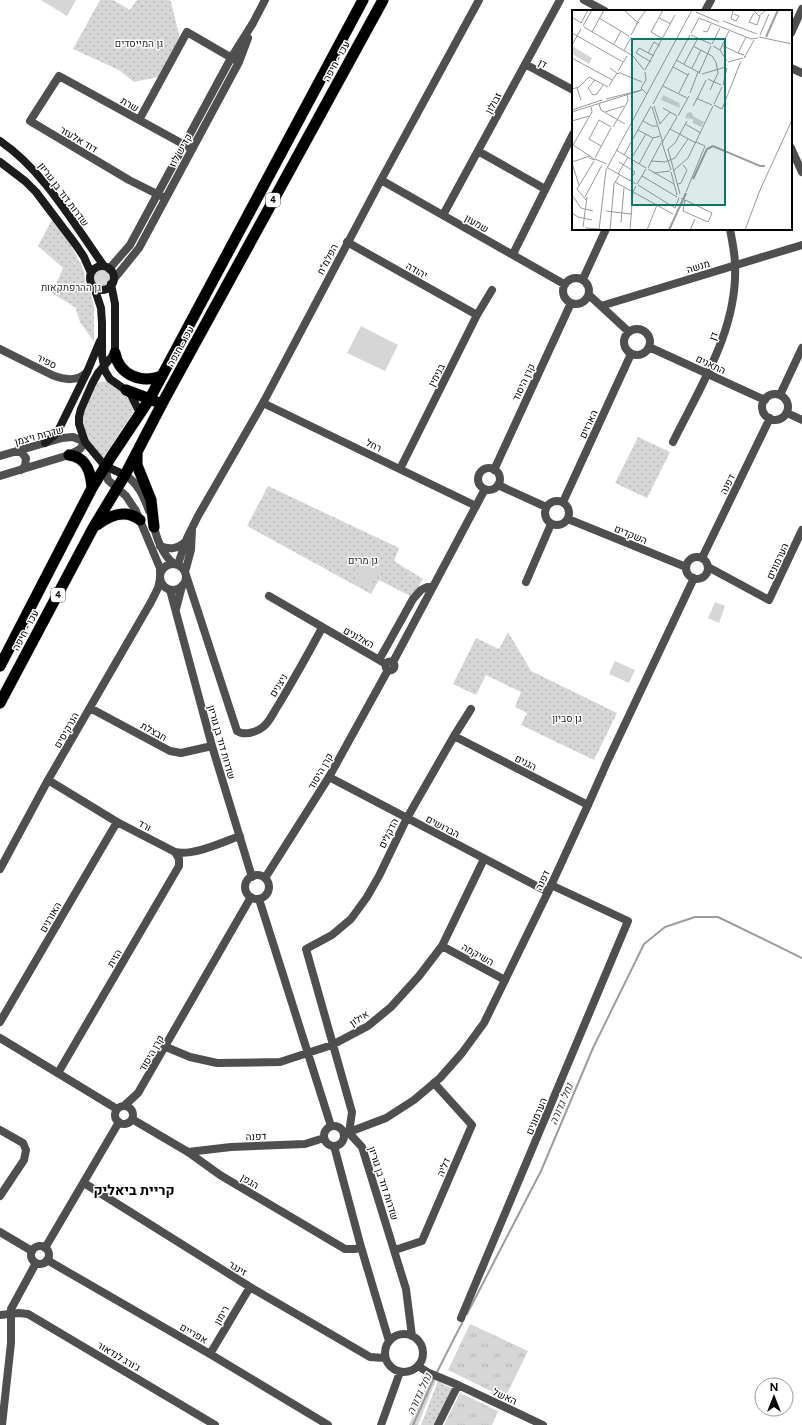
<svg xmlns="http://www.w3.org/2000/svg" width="802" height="1425" viewBox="0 0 802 1425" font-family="Figtree,Heebo,sans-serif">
	<defs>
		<pattern id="grass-tufts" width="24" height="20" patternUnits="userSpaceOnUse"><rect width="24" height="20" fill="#d6d6d6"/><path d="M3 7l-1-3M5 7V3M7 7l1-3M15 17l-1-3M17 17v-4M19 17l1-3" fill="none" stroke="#b6b6b6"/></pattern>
		<pattern id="park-dots" width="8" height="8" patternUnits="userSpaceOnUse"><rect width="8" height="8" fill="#d6d6d6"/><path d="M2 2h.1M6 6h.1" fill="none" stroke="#b6b6b6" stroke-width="1.8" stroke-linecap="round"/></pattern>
	</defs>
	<rect width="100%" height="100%" fill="#fff"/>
	<path fill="url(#grass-tufts)" d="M94 278a8 8 0 1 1 16 0a8 8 0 1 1-16 0Z
		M470,1324L528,1351L505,1398L448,1370Z
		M430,1378L436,1380L418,1425H409Z
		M460,1393L498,1411L492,1425H444Z"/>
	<path fill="url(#park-dots)" d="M100,0H113L130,10L137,0H169L171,2L180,39L158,77L134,82L119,70L73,49Z
		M53,218L72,247L84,271L86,286L91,293L94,307V342L80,322L75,307L52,293L63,268L38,246Z
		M107,381C119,383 131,400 134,411L103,458C91,445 76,427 83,408C87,400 91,392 96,383Z
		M638,437L670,452L647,498L615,483Z
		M268,486L399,548L394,561L423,579L412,597L379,580L371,594L247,526Z
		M508,632L531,671L617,713L594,760L521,725L527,713L515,707L521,692L486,675L476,695L453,684L476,638L499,649Z
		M438,1381L452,1389L434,1425H421Z"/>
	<path fill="#d6d6d6" d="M41,0H76L67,16Z
		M361,326L398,345L385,371L347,353Z
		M365,561L380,569L369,590L354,581Z
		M715,602L725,606L719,623L708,618Z
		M615,661L635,670L629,683L609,674Z"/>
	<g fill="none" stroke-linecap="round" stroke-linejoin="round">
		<path stroke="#9d9d9d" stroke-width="2" d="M467,1314L541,1171L593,1048L644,944L665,927L695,917H718L802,958
			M436,1374L464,1319
			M413,1425L434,1378"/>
		<defs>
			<path id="trunk" d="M115,353C119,375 141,384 162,376
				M126,390L155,401
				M137,453V465L151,500L154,527
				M69,455C87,457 91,473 92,488
				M97,525C110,515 126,509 140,520
				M0,666L92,488L111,457L149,400L363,0
				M0,703L93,528L125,475L164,400L383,0"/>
		</defs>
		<use href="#trunk" stroke="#dbdbdb" stroke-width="12"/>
		<path stroke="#4f4f4f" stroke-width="8" d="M705,11L711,0
			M791,33L802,9
			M525,64L573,90
			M791,68L802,73
			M139,120L187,32L237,61
			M478,151L545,189
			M165,198L129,180L30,121L59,76L192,149
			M443,215L560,0
			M347,242L477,315
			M513,254L573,134
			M0,349L52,375C65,380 77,382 87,372
			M263,403L476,506
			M787,413L802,420
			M673,442C700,387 738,329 735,265C735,253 732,241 730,229
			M400,469L477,315L492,290
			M498,485L546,507
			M545 513a12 12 0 1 1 24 0a12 12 0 1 1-24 0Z
			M563,502L631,354
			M568,519L686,567
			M708,567L769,600L802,530
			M186,575L237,731C244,736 257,732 263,727C270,722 274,711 279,704C294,679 308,654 322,628
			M526,582L551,524
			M170,590L212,746L252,877
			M269,596L386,664
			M176,609L182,586
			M379,660L413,599L421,590L427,587H432
			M90,708L170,751L181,753L212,746
			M454,736L588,805
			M329,777L548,892
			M48,780L117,822L175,852C194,856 222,842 240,836
			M0,869L48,780L151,602L158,588L160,579
			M259,899L331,1126
			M442,946L505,980
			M0,1022L117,822
			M166,1047L190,1057L217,1063L280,1062L332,1045L368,1026L391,1007L419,976L442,946L484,859
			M58,1073L179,866V859L175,852
			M0,1130L23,1143L26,1150L24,1160L0,1196
			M334,1146L361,1247L389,1341
			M188,1152L220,1175L345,1249H355L361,1247
			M84,1183L250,1287L370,1357L385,1358
			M0,1232L32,1251
			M395,1250L422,1241L472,1125L434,1083
			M47,1260L210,1354L328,1425
			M0,1315L19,1313L28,1314L215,1425
			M461,1318L628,921L551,885
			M385 1353a19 19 0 1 1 38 0a19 19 0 1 1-38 0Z
			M412,1336L406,1289L362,1147L349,1133L352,1112L306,949L332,935L351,919L367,897L379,876L407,818L454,736L471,709
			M210,1354L250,1287
			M418,1366L429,1373L458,1385L543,1425
			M381,1425L400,1372
			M438,1425L458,1385"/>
		<path stroke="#4f4f4f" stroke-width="8" d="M584,0L605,11
			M791,148L802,172
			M381,180L564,284
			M109,269L130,245L231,58L253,23L265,0
			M563 291a13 13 0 1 1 26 0a13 13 0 1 1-26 0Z
			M114,279L139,248L239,62L248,38
			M583,279L606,229
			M589,295L629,332
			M601,306L802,245
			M624 342a13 13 0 1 1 26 0a13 13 0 1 1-26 0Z
			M649,347L765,400
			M762 407a13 13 0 1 1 26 0a13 13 0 1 1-26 0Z
			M780,395L802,348
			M15,452H21L26,458L25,466L21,470
			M0,456L62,438L73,437L85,442L80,449L69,455L0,476
			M105,466L108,480L126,496L136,511L160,568V573
			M478 479a11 11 0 1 1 22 0a11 11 0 1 1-22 0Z
			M494,470L571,303
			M125,475C138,483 144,497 149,511
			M153,522C156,537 161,553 173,563
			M160,546C170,550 177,549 185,542
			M686 568a11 11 0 1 1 22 0a11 11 0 1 1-22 0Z
			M702,558L770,418
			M160 577a13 13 0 1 1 26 0a13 13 0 1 1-26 0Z
			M178,564L187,538L198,516L263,403L381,180L479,0
			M185,572L191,550L192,529
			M385.5 666a4.5 4.5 0 1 1 9 0a4.5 4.5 0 1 1-9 0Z
			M393,662L485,489
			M245 887a12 12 0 1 1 24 0a12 12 0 1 1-24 0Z
			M265,878L329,777L388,670
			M0,1038L117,1109
			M125,1105L138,1093L251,897
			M115 1115a9 9 0 1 1 18 0a9 9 0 1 1-18 0Z
			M132,1119L188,1152L231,1147L305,1144L324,1138
			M324 1136a10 10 0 1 1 20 0a10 10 0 1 1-20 0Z
			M344,1134L386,1118L414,1100L440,1078L462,1053L484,1023L548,892L588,805L608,760L694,578
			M31 1255a9 9 0 1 1 18 0a9 9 0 1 1-18 0Z
			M45,1248L119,1122
			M2,1425L11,1343V1309L36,1263"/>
		<path stroke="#1c1c1c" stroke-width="8" d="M0,141C44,171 73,223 104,266
			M0,162L25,181L36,192L76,245L84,257L91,273
			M90 278a12 12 0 1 1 24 0a12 12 0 1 1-24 0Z
			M111,284L115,304V353L98,373L92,384L81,409L79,417V424L85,442L105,466L125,475
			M94,287L101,308L102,323V355L105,371L110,379L130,393L140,413
			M45,443L56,434L59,429L87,372L100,341"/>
		<use href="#trunk" stroke="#000" stroke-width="11"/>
	</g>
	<g text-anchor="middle" stroke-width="3" stroke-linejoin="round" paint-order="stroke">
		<g fill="#fff" stroke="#4c4c4c" stroke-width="1">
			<rect x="266" y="193" width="14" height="14" rx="3"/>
			<rect x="51" y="588" width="14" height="14" rx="3"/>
		</g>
		<g font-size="9" font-weight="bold" fill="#000">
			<text x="273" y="203">4</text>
			<text x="58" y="598">4</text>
		</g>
		<g font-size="10" fill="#2d2d2d" stroke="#fff">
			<text x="139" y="47">גן המייסדים</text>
			<text x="71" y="291">גן ההרפתקאות</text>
			<text x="363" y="564">גן מרים</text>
			<text x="567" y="722">גן סביון</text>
		</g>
		<g font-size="10" fill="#000" stroke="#fff">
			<text transform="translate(336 61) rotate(-61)" y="4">עכו - חיפה</text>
			<text transform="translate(543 63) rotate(28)" y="4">דן</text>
			<text transform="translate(493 103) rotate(-61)" y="4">זבולון</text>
			<text transform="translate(130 104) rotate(29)" y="4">שרת</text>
			<text transform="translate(79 139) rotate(31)" y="4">דוד אלעזר</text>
			<text transform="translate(180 150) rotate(-61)" y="4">קדיש לוז</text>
			<text transform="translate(64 194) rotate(53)" y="4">שדרות דוד בן גוריון</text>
			<text transform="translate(477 223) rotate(30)" y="4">שמעון</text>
			<text transform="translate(327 259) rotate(-62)" y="4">הפלמ"ח</text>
			<text transform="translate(698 266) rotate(-17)" y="4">מנשה</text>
			<text transform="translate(417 270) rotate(29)" y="4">יהודה</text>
			<text transform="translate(713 336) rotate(-69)" y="4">דן</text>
			<text transform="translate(180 346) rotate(-61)" y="4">עכו - חיפה</text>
			<text transform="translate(47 361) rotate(26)" y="4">ספיר</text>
			<text transform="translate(711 364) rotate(25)" y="4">התאנים</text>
			<text transform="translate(436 375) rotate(-63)" y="4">בנימין</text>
			<text transform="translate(523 382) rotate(-65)" y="4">קרן היסוד</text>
			<text transform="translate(588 424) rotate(-65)" y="4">הארזים</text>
			<text transform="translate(39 435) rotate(-15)" y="4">שדרות ויצמן</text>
			<text transform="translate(374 445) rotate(26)" y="4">רחל</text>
			<text transform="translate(727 484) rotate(-64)" y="4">דפנה</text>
			<text transform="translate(631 534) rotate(22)" y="4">השקדים</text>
			<text transform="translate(777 561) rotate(-65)" y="4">הערמונים</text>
			<text transform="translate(25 630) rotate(-62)" y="4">עכו - חיפה</text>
			<text transform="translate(359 637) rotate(29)" y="4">האלונים</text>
			<text transform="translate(278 685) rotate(-59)" y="4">ניצנים</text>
			<text transform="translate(66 730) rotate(-60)" y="4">הנרקיסים</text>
			<text transform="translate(154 731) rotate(29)" y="4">חבצלת</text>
			<text transform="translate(222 742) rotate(74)" y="4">שדרות דוד בן גוריון</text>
			<text transform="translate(526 762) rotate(27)" y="4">הגנים</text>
			<text transform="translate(320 771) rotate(-60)" y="4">קרן היסוד</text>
			<text transform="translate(145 825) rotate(28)" y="4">ורד</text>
			<text transform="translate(443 826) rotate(28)" y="4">הברושים</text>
			<text transform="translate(388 833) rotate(-64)" y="4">הדקלים</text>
			<text transform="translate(542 880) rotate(-65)" y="4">דפנה</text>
			<text transform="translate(50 917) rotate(-60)" y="4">האורנים</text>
			<text transform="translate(478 954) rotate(29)" y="4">השיקמה</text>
			<text transform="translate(114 958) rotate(-60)" y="4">הזית</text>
			<text transform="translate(359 1018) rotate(-33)" y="4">אילון</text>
			<text transform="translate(151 1053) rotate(-60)" y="4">קרן היסוד</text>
			<text transform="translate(536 1116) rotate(-67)" y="4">הערמונים</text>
			<text transform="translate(256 1136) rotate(-2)" y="4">דפנה</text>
			<text transform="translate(443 1167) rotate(-67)" y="4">דליה</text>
			<text transform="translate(250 1181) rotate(31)" y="4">הגפן</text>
			<text transform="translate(384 1183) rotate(72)" y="4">שדרות דוד בן גוריון</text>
			<text transform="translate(238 1268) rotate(32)" y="4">זינגר</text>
			<text transform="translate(221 1315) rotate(-60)" y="4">רימון</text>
			<text transform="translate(194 1333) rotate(30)" y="4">אפריים</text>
			<text transform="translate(119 1356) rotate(31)" y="4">ג'ורג לנדאור</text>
			<text transform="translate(505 1396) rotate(25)" y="4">האשל</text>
		</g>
		<g font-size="11" font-style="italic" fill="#3e3e3e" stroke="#fff">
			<text transform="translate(561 1104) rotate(-67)" y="4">נחל גדורה</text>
			<text transform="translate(419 1394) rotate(-65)" y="4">נחל גדורה</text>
		</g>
		<g font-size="14" font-weight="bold" fill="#000" stroke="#fff">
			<text x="134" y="1195">קריית ביאליק</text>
		</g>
	</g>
	<g transform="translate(572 10)">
		<rect width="220" height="220" fill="#fff"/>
		<path d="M0,36L20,48L17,54L0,44ZM91,85L107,93L108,98L89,90ZM119,102L122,107L132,112L129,117L121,113V109L113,108L115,103Z" fill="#d6d6d6"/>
		<path fill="none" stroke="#9d9d9d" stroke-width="2" d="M194,27L206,0M121,169L135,139L141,136L188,156H193M97,220L114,183"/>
		<path fill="none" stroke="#999" stroke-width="1" d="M52,0L65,12M91,0L79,22L91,29M161,0L159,9L164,11L167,6L162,4M181,0L187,6L194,0M124,2L147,12M182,3L177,12L185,15L188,6M0,7L9,13L16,0M27,8L57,26M87,8L99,14M127,8L179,29L186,28M151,11L185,24M67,12L64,14L74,0M11,16L20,0M12,17L61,46L72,60M131,21L135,22L139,14M20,22L32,0M0,23L51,52M119,23L127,8M59,25L65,14M119,25L139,34M188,25L197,4M187,27L220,34M42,34L49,21M140,34L148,18M0,35L9,19M121,36L140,46L144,52L146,63L138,80M141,36L148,40L155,51M151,36L166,43M148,40L157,21M52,41L59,27M76,43L82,32L88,36M172,45L166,43L174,27M174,46L172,48L182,30M0,48L40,70M104,50L126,62M79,52L64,43L67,38L82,46M156,52L171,48M112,54L126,28M101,57L116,65M38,58L46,64L48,62M120,58L129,40M73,60L103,5M46,61L55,46M128,61L139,36M73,62L74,70L69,78L75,84M48,63L70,72M130,64L154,57M136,69L149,75M23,70L16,78L21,85L25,84L31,75M151,75L155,58M37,76L45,63M91,76L115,88M5,78L9,90M0,79L7,77L17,67L36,77M107,83L117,63M118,83L126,62L128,61L127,64M126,87L134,70M34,89L70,80M126,89L140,95M27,94L29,100L53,114M81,94L118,25M142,94L150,77M142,95L150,99L169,51M82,96L88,114L98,102M121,96L126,87L124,90M80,97L91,133L89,131M91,98L105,106M0,100L30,90M0,102L70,80M33,102L52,96M106,106L117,86M0,111L17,106M71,111L80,116H85M113,114L129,123M41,117L56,91L55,83M98,119L124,133M66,120L81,128L88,126M91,131L105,107M90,133L99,160M1,135L20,102L19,97M1,135L18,146M29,136L17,129L27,110L39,117M44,140L74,158M52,145L79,96M23,148L39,118M23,149L35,154M59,149L74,124M79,151L93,152L103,148L116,129M0,152L18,146L23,150L17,148M47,152L63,162L58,171M0,153L7,175M67,154L81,128M36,158L64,174M76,158L89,133M76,159L102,174M101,161L116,148L141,96M99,162L105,185M82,163L98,161M46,164L56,147M70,166L105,187M43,172L101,204M65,174L74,159M106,174L109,173L115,160L111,155M66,175L103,198L107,188M114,182L133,136L124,132M108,184L96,139L103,133L115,111M0,185L9,198L21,201M13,187L30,155M109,188L110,189L113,190L140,203L136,212L111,201L113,190M14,190L5,179L22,151M34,201L59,204M0,203L6,207L20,210M49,212L52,178M11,217L15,187M13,218L27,219M27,220L34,160L120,0M38,220L42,174L48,164M58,220L61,182L64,176M75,220L85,195M118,220L123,209M173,220L188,180L220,110"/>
		<path fill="#0f766e" fill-opacity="0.15" stroke="#0f766e" stroke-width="2" d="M60,29H153V195H60Z"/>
		<rect width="220" height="220" fill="none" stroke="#000" stroke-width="2"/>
	</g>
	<g transform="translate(774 1397)"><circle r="19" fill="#ffffff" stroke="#999999"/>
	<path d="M0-3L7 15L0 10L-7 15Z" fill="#000000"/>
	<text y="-6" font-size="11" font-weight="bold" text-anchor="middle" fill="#000000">N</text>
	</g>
</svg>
